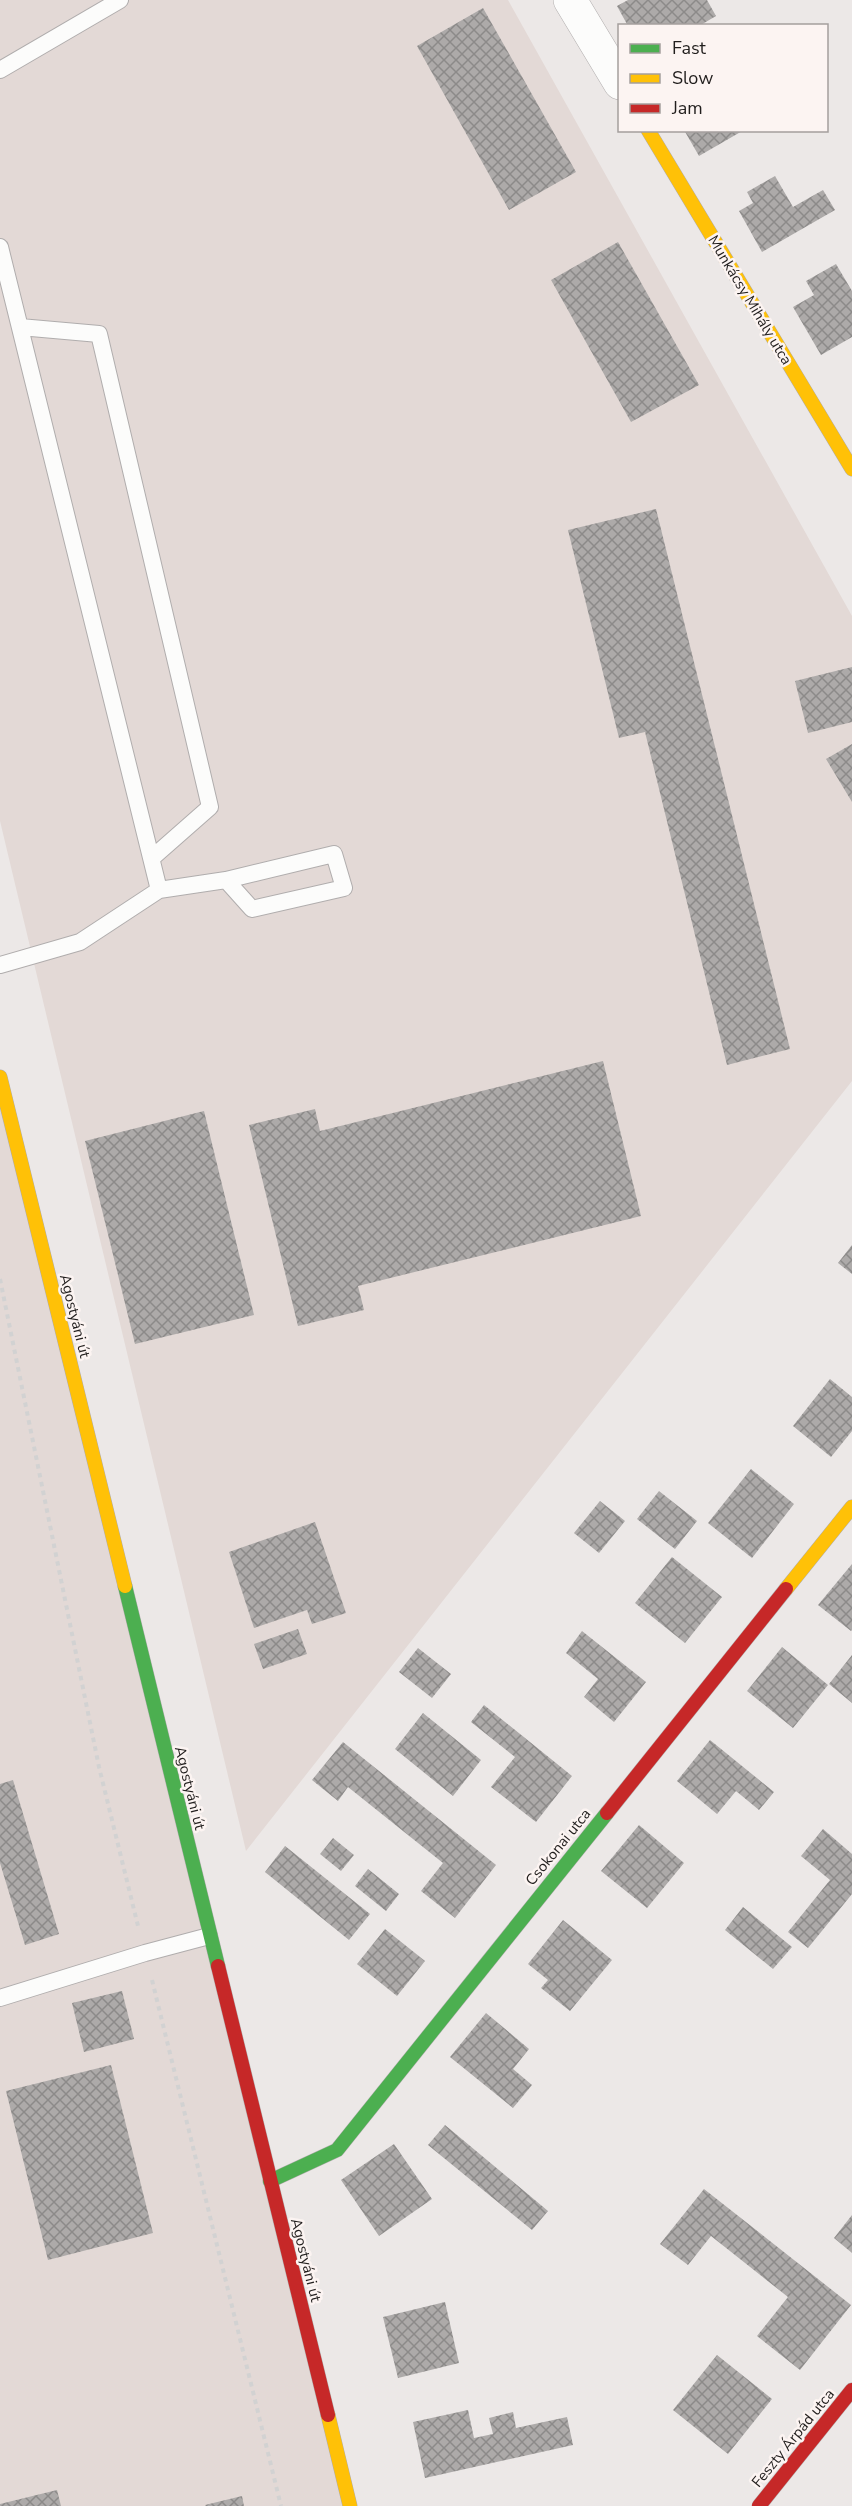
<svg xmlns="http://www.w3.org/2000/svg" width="852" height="2506" viewBox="0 0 852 2506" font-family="'Nunito Sans',sans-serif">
	<defs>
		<pattern id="building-cross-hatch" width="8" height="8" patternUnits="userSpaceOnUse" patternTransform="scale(1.5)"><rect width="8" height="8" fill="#adaaa9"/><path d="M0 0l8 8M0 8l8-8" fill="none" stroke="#8c8a89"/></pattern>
	</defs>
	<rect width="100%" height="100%" fill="#ece8e7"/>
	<path fill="#e3d9d6" d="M0,0H508L852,616V1081L246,1851L0,821Z
		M0,1077L350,2506H0Z"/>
	<path fill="url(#building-cross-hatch)" d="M628,0H707L716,16L699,26H628L617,6Z
		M483,8L576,172L509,210L417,46Z
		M684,130H744L699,156Z
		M775,176L793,207L823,190L835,210L762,252L739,211L753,203L747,192Z
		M618,242L699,385L631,422L551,280Z
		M836,264L852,291V337L821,355L793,307L814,295L806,281Z
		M656,509L790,1049L727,1065L645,732L619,738L568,530Z
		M852,667V722L808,733L795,681Z
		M852,744V802L826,759Z
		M603,1061L641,1216L358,1286L364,1310L298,1326L249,1125L315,1109L320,1131Z
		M204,1111L254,1315L135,1344L85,1141Z
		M852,1245V1274L838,1263Z
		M830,1379L852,1397V1431L831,1457L793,1426Z
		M751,1469L794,1504L752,1558L708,1523Z
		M659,1491L697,1521L675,1549L637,1519Z
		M600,1501L625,1521L599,1553L574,1533Z
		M315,1522L346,1613L312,1624L307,1610L254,1628L229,1552Z
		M672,1557L722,1597L685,1643L635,1603Z
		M852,1564V1630L851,1631L818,1605Z
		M298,1629L307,1654L263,1669L254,1644Z
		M582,1631L646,1682L614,1722L584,1697L598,1679L566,1653Z
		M782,1647L828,1685L793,1728L747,1691Z
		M418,1648L451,1674L432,1698L399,1672Z
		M852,1655V1703L829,1684Z
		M484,1705L572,1776L536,1822L491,1787L515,1757L471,1722Z
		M423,1713L481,1760L453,1796L395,1749Z
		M710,1740L774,1792L759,1810L736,1791L717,1814L677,1781Z
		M343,1742L496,1865L455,1918L421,1891L443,1863L348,1787L338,1801L312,1780Z
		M13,1780L59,1934L25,1945L0,1863V1784Z
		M639,1825L684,1863L647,1908L601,1871Z
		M823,1829L852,1854V1894L808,1948L788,1932L830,1880L801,1856Z
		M333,1838L354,1855L341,1871L320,1854Z
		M285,1846L370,1914L349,1940L265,1872Z
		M368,1869L399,1894L386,1911L355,1886Z
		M743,1907L792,1947L773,1969L725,1930Z
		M563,1920L612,1960L570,2011L541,1988L548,1980L528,1964Z
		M385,1929L425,1961L397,1996L357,1964Z
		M122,1991L134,2039L84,2052L72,2003Z
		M486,2013L529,2049L513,2069L532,2085L513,2108L450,2057Z
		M111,2065L153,2233L48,2260L6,2091Z
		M445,2125L548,2211L532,2230L428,2145Z
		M394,2144L432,2199L379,2236L341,2180Z
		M704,2189L851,2305L800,2370L757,2336L788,2297L711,2236L688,2265L660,2244Z
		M852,2215V2253L834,2238Z
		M445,2302L459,2363L398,2378L383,2317Z
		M717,2355L772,2399L728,2454L673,2410Z
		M468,2410L474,2438L493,2434L489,2418L513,2412L516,2428L567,2417L573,2445L425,2478L413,2422Z
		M57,2490L61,2506H0V2504Z
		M242,2496L244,2506H206L205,2505Z"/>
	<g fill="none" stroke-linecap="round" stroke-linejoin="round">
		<defs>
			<path id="lane" d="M0,70L120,0
				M0,247L159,890L80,942L0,965
				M20,327L99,334L210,807L152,858
				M159,890L226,880L252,909L344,888L334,854L226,880
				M0,1998L145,1953L209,1936"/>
			<path id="street" d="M570,0L620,83"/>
			<path id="fast" d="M125,1586L218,1966
				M270,2181L337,2150L607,1813"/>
			<path id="slow" d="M648,130L852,469
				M0,1077L125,1586
				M786,1589L852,1507
				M328,2415L350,2506"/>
			<path id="jam" d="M607,1813L786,1589
				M218,1966L328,2415
				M759,2506L852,2390"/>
		</defs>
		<use href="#lane" stroke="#b0adad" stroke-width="18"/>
		<use href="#street" stroke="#b0adad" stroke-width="34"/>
		<use href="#fast" stroke="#b0adad" stroke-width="15"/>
		<use href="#slow" stroke="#b0adad" stroke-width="15"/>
		<use href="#jam" stroke="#b0adad" stroke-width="15"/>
		<path stroke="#d2d2d2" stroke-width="4" stroke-dasharray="4.5 4.5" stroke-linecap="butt" d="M0,1279L99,1767L138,1926
			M152,1980L281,2506"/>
		<use href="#lane" stroke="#fcfcfb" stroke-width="16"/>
		<use href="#street" stroke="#fcfcfb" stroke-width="33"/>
		<use href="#fast" stroke="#4caf50" stroke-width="14"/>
		<use href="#slow" stroke="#ffc107" stroke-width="14"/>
		<use href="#jam" stroke="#c62828" stroke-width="14"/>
	</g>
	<g text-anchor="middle" stroke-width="5" stroke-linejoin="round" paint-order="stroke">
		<g font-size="15" fill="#211e1d" stroke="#fcf4f2">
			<text transform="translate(750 300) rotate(59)" y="5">Munkácsy Mihály utca</text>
			<text transform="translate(75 1316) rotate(76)" y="5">Agostyáni út</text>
			<text transform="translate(190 1788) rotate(76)" y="5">Agostyáni út</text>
			<text transform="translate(558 1847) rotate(-51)" y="5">Csokonai utca</text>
			<text transform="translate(306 2260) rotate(76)" y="5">Agostyáni út</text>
			<text transform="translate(793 2438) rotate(-51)" y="5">Feszty Árpád utca</text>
		</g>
	</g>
	<rect x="618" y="24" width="210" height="108" fill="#fcf4f2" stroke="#a49e9d" stroke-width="1.5"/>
	<rect x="630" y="44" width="30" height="9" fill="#4caf50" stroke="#a49e9d" stroke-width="1.5"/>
	<text x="672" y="54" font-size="18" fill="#211e1d">Fast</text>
	<rect x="630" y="74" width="30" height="9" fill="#ffc107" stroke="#a49e9d" stroke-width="1.5"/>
	<text x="672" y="84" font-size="18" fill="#211e1d">Slow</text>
	<rect x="630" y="104" width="30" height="9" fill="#c62828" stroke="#a49e9d" stroke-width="1.5"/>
	<text x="672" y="114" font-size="18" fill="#211e1d">Jam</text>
</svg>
